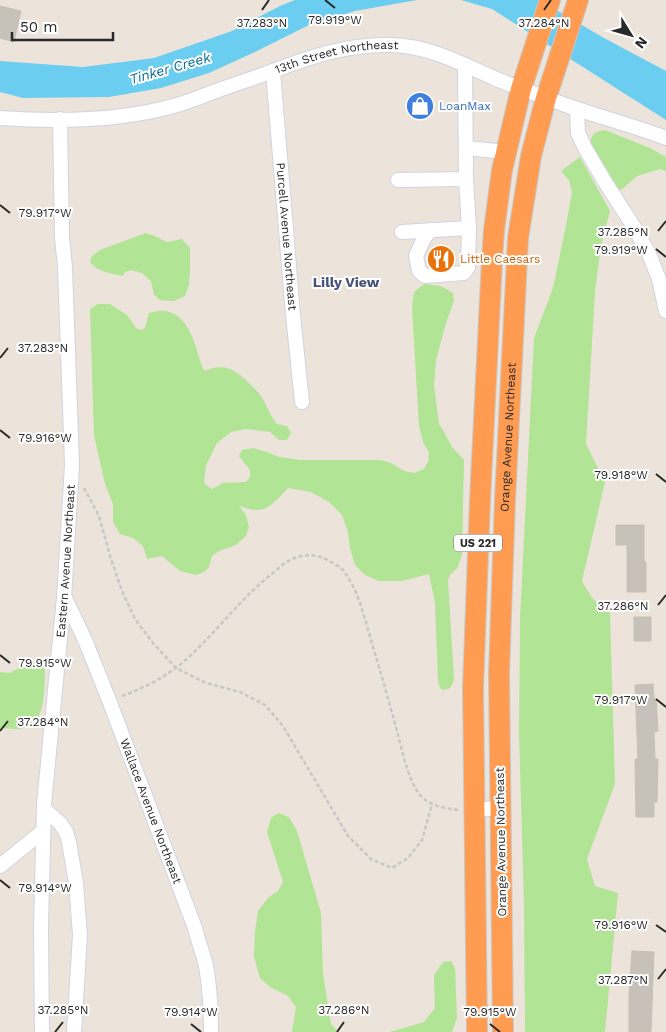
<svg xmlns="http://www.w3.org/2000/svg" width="666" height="1032" viewBox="0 0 666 1032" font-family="'Work Sans',sans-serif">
	<rect width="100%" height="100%" fill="#ece4da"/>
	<path fill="#b1e495" d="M605,130L650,148L666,157V171L660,169L637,176L621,190L614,187L590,143C592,134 595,131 605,130Z
		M580,157L610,211L601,245L595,292L586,444L605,482L582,581L592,598L610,612L615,784L587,859L595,886L618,893L605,1032H525L524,903L519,733L520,619L534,338L553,288L565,230L572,193L569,180L561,171Z
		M146,233L157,237L167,242L182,239L190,248V267L189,285L185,296L174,301L160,300L154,295L151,281L142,273L131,270L125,272L123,276C111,273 97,272 90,262L92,256L100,250Z
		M424,284L441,286L453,293L454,301L445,326L436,361L434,386L439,424L443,430L452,447L464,460L462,554L458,567L450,575L448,581L454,679C452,687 450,689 443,690L440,688L438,682L435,603L429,574L402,581H379L365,575L355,565L350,548L348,532L342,515L329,502L311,492L288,488C282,494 272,507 263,509C255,512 246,508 239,506L246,515L249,527L246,536L236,545L219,551L212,556L209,567L204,572L196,575L180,571L162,556L147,559L143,546L133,538L120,534L113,522V504L105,484L94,435L90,309L98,304H110L127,315L136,328L141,330L145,328L149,313C154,312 160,310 165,311C192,315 195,350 204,371C212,368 219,366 227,368C237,370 255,388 261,396C267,405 270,416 277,424L287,426L291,433L287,440H279L270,432L246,429L231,432L217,443L206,465L204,483L212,489L223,483L246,482L250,477V470L239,456L242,450L253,448L267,452L279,457L300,460H380L391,463L404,471L414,473L424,469L428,462L429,453L423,442L419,426L412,307L414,292Z
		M32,662H40L45,667C44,689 48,729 16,729C10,729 5,728 0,728V672L9,673Z
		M278,813L289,817L297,831L321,913L323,974L331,1024L338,1032H292L296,1007L288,996L270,987L260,978L254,957L255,932L258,911L268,898L278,891L283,882L267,832L271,818Z
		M451,961L455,968L457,1018L452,1032H390L424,1022L435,1008L434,975L443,962Z"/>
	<path fill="#6bcef0" d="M295,0H539L604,38L666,71V120L492,9L461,0H417L355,11L309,25L259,50L209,73L161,88L109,97L23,98L0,92V61L83,67L154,58L232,31L280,6Z"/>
	<path fill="#c7c1ba" stroke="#c7c0b4" d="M0,6L21,11L14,42L0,38Z
		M616,525H644V562H646V592H627V545H616Z
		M634,617H651V641H634Z
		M653,684L654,699H656L658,731L654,732L655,759H658L657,802H654V817H636L635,759H638L635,685Z
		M632,951L654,952L651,1032H629V995Z"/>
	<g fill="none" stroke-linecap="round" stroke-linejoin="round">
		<defs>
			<g id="minor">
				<path id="s1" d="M273,71L293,315L302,402"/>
				<path d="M577,109L578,133L585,148L605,182L634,227L649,254L659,279L666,311"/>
				<path id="s2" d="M0,118C57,122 122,121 177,105C190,101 203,96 216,91C235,84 254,78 273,71C312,56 349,44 391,45C430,46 459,63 494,78C510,85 527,91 544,97C584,113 626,123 666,138"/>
				<path d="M466,148L506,152"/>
				<path d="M398,180L466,179L465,65"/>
				<path d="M431,230L424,238L416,256L419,271L425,276L464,273L468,267L469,228L466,179"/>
				<path d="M402,232L469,228"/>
				<path id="s3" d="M65,598L85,640L109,700L195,928C198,941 203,953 206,966C210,988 211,1009 211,1032"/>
				<path d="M44,809L60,823L66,832L69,842L76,883L80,935L74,1032"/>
				<path d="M474,810L500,808"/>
				<path d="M0,866L43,831"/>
				<path id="s4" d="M42,1032L41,927L44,804L64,598L72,465L65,267L62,238L60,119"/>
			</g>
			<g id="highway">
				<path d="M477,1032L473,688L480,500L492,260L494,230L502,170L521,89L550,0"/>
				<path id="s5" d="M503,1032L499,673L505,500L518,238L531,156L546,98L578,0"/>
			</g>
		</defs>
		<use href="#minor" stroke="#d0d3e2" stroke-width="16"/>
		<use href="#highway" stroke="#c7c7c7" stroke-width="22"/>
		<path stroke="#c7c7c7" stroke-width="2.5" stroke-dasharray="4 2.5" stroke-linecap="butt" d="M84,488L99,516L111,559L122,591L135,619L153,643L176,668L206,683L240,692L265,705L283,726L348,836L371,859L392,868L408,858L422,840L432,804
			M122,696C147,687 171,674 190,656C219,629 242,597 273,573C280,567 286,561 295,558C308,553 319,555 331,562C335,564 340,567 343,570C357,588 363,612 369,633C379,667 389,701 398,735C403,753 408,780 420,795C430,806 444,808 458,810"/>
		<use href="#minor" stroke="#fff" stroke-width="14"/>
		<use href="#highway" stroke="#ff9c52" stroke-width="20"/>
	</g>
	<path fill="none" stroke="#292929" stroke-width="2" d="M325,0L335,8M262,10L269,0M544,10L551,0M0,205L10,213M658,231L666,221M656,249L666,257M0,358L8,348M0,430L10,438M656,474L666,482M658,605L666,595M0,655L10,663M656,699L666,707M0,731L8,721M0,880L10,888M656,925L666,932M658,979L666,969M191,1024L201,1032M490,1024L500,1032M55,1032L63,1022M337,1032L344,1022"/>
	<defs>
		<symbol id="shop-disc" viewBox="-11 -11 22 22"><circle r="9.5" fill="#3f7fe0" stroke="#fff"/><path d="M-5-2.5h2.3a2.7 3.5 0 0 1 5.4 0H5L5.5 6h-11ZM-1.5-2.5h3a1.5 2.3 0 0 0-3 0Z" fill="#fff"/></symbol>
		<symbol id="restaurant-disc" viewBox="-11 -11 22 22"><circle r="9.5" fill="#e8710a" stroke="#fff"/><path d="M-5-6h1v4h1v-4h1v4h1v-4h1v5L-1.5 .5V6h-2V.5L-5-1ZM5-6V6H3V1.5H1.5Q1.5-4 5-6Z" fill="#fff"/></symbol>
	</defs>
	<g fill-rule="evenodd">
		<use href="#shop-disc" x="404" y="90" width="32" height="32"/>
		<use href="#restaurant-disc" x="425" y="243" width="32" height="32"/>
	</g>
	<g text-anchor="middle" stroke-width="4" stroke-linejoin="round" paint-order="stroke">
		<rect fill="#fff" stroke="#696969" stroke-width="1" x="454" y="534.5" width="48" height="17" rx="4"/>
		<g font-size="11" font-weight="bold" fill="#292929">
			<text x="478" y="547">US 221</text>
		</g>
		<g font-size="12" fill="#292929" stroke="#fff">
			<text dy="4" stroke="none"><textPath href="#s2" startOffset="346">13th Street Northeast</textPath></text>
			<text dy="4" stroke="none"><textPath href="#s1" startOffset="166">Purcell Avenue Northeast</textPath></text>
			<text dy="4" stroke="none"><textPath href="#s5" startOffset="595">Orange Avenue Northeast</textPath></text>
			<text dy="4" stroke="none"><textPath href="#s4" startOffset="472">Eastern Avenue Northeast</textPath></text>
			<text dy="4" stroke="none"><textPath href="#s3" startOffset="230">Wallace Avenue Northeast</textPath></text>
			<text transform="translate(501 842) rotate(-91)" y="4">Orange Avenue Northeast</text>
		</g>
		<g font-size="12" fill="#366cbe" stroke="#fff" text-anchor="start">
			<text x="439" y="110">LoanMax</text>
		</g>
		<g font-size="12" fill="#c56008" stroke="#fff" text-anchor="start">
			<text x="460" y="263">Little Caesars</text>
		</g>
		<g font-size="14" font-style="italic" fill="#0b6b9b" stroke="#fff">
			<text transform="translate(170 68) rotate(-16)" y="5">Tinker Creek</text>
		</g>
		<g font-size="14" font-weight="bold" fill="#49527a" stroke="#fff">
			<text x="346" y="287">Lilly View</text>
		</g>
	</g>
	<g font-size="12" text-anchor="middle" fill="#292929" stroke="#fff" stroke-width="4" stroke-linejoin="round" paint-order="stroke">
		<text x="335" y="24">79.919°W</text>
		<text x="262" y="27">37.283°N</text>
		<text x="544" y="27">37.284°N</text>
		<text x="45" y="217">79.917°W</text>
		<text x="623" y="236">37.285°N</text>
		<text x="621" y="254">79.919°W</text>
		<text x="43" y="352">37.283°N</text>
		<text x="45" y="442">79.916°W</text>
		<text x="621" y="479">79.918°W</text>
		<text x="623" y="610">37.286°N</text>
		<text x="45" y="667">79.915°W</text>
		<text x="621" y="704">79.917°W</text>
		<text x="43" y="726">37.284°N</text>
		<text x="45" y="892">79.914°W</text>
		<text x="621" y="929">79.916°W</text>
		<text x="623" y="984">37.287°N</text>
		<text x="63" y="1014">37.285°N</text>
		<text x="344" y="1014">37.286°N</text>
		<text x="191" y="1016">79.914°W</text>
		<text x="490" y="1016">79.915°W</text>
	</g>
	<g transform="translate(631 35) rotate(127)" stroke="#ffffff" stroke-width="4" paint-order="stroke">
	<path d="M0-4L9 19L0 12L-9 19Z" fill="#292929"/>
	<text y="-8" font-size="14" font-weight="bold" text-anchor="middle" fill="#292929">N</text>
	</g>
	<path d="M12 32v8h101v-8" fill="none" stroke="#292929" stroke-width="2.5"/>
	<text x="20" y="32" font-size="15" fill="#292929" stroke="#ffffff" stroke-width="4" paint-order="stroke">50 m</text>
</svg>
